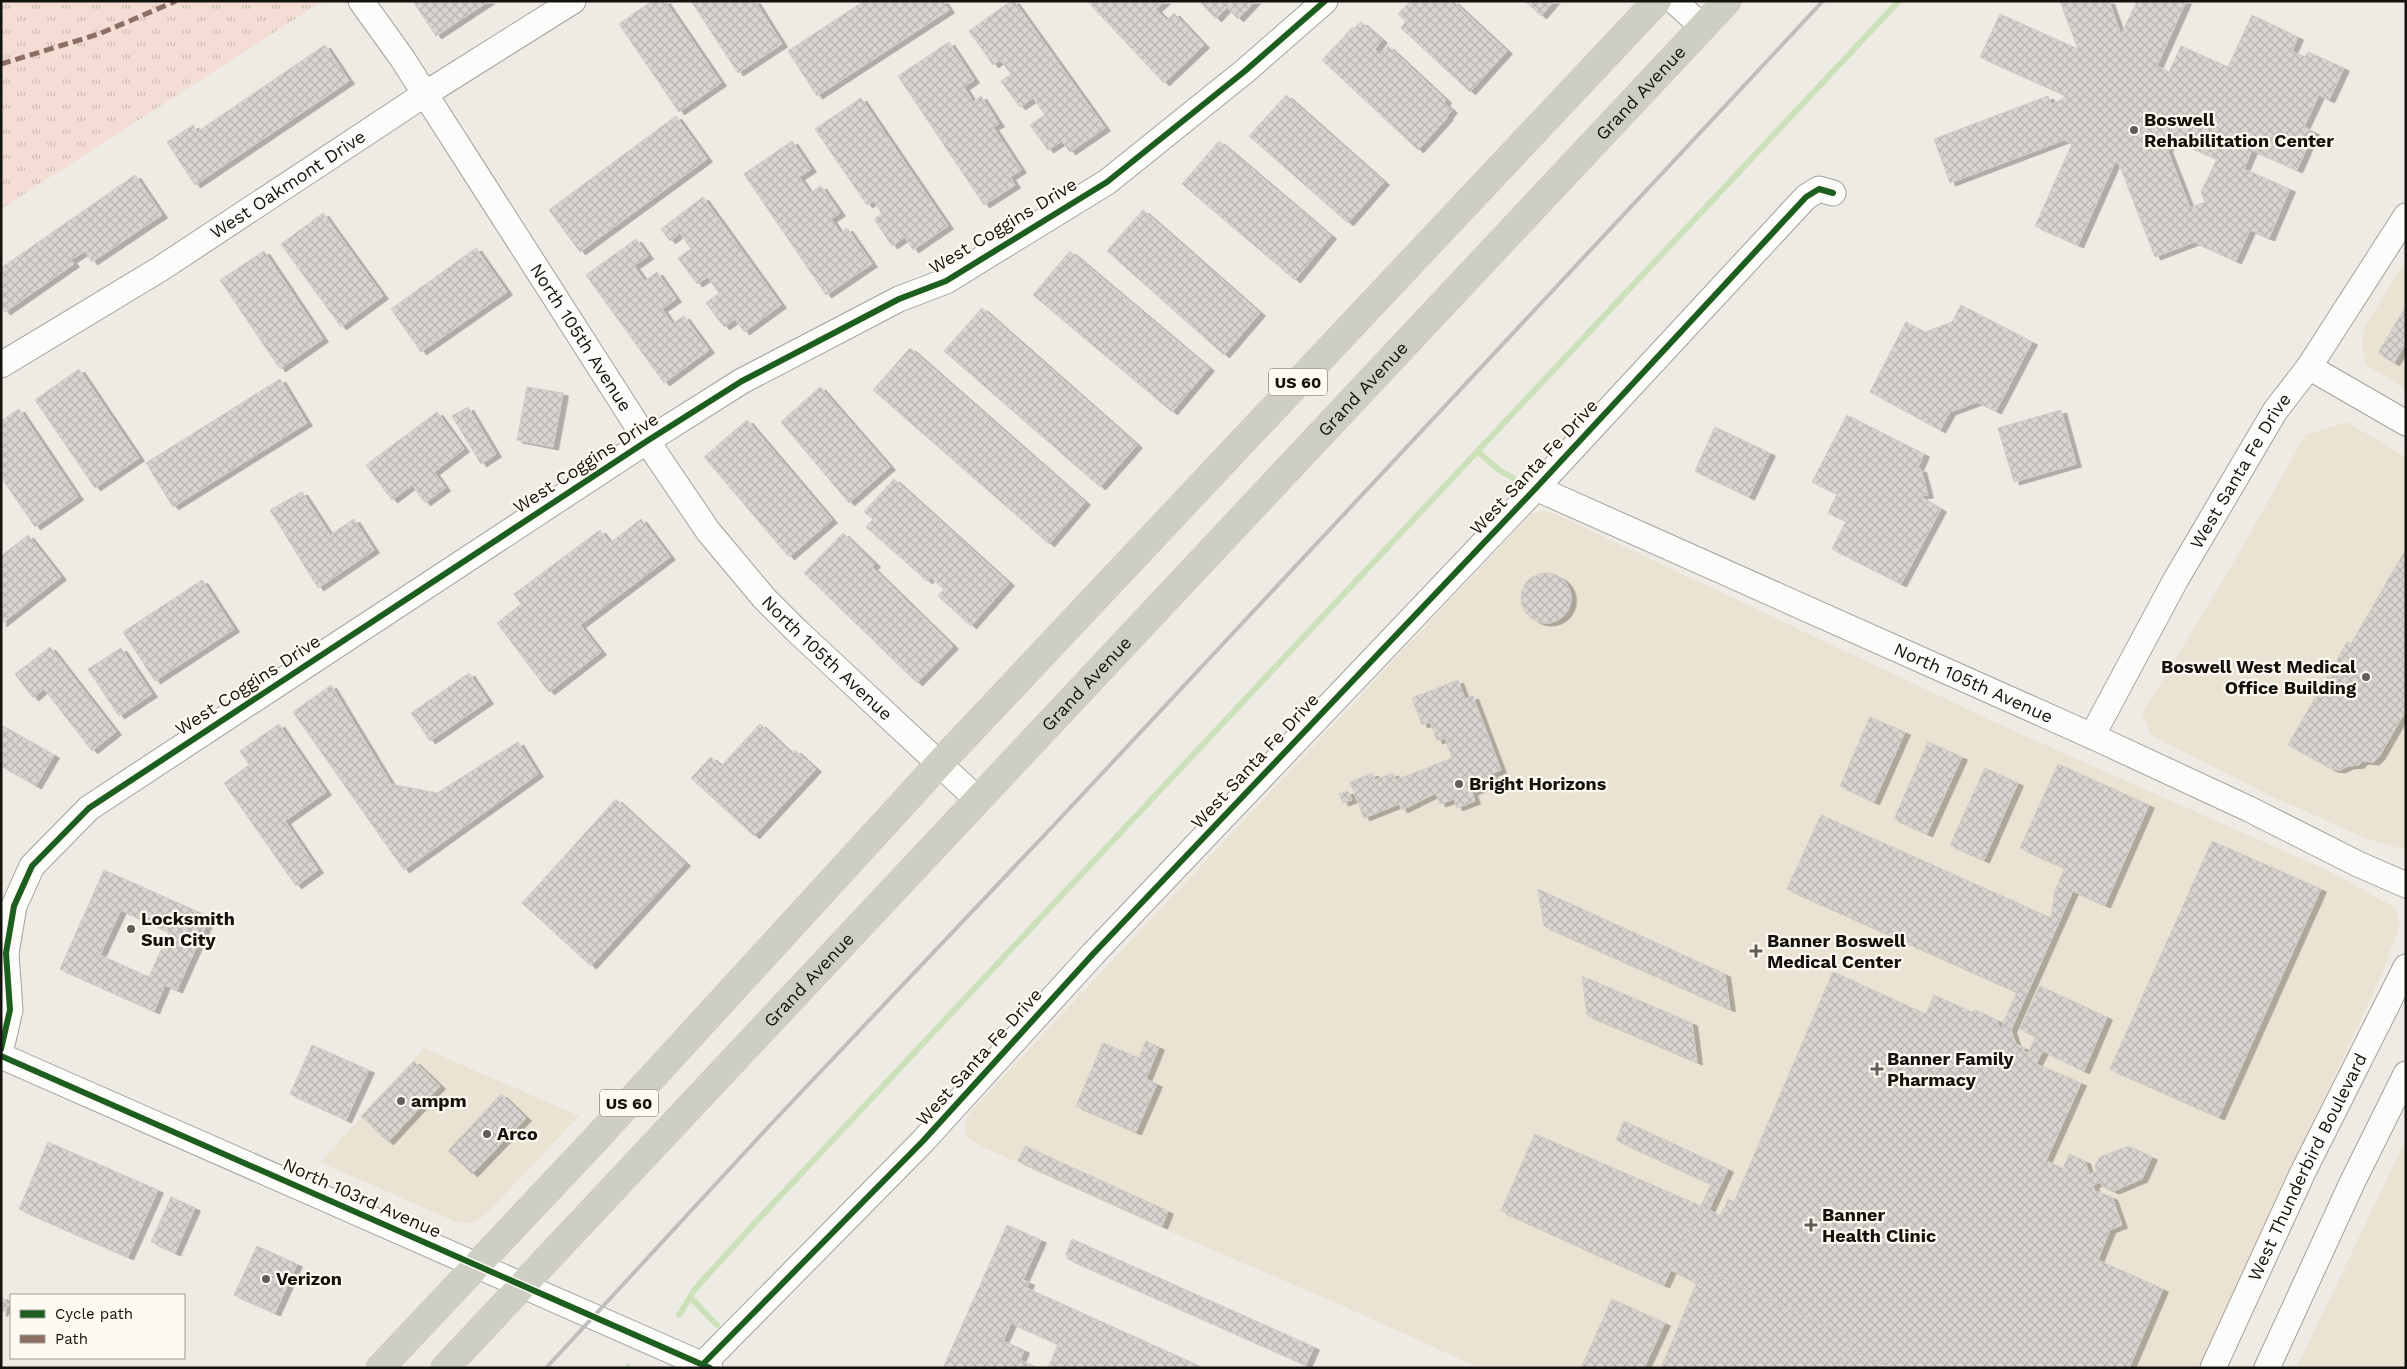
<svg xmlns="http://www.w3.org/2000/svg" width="2407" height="1369" viewBox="0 0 2407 1369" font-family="'Work Sans',sans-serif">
	<defs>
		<pattern id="grass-tufts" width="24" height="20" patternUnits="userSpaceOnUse" patternTransform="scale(1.25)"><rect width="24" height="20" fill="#f4ddd5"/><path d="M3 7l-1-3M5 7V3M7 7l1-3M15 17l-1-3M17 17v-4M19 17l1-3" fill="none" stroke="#d0bdb6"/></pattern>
		<pattern id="building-cross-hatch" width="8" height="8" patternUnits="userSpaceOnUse" patternTransform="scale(1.25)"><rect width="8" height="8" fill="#d8d4cf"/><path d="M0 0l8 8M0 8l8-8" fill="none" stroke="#b8b5b1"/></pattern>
		<filter id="shadow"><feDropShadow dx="5.5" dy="3" stdDeviation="0" flood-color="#0004"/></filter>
	</defs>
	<rect width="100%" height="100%" fill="#eeebe4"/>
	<path fill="#eae3d4" d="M2406,260V389L2366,365L2362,346L2365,326Z
		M2347,422L2406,457V850L2367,839L2273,797L2151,735L2142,714L2242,548L2305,435Z
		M1543,511L1555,514L2014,731L2329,871L2396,908L2399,927L2382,974L2198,1368H1480L1334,1302L1171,1232L980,1146L968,1138L964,1127L967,1117L974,1108L1531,514Z
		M424,1048L579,1116L491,1209L480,1219L471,1223L456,1222L320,1162Z
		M2406,1139V1368H2298L2297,1367Z"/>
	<path fill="url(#grass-tufts)" d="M1,1H323L1,209Z"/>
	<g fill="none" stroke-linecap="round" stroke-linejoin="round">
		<path stroke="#cce0b9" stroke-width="6" d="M1478,452L1499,470L1513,478
			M690,1297L717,1325
			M679,1315L695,1289L753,1225L1899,1
			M627,1368L628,1367"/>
	</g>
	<path fill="url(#building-cross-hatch)" stroke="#d0ccc7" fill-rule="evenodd" filter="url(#shadow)" d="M413,1H489L436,36Z
		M652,1H665L721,83L679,112L619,24Z
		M691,1H755L782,44L738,73Z
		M864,1H943L949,10L817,96L788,51Z
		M1011,1H1014L1105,128L1070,152L1062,141L1048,150L1030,125L1045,115L1033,98L1020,107L1001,81L1011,74L1000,60L993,65L969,31Z
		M1087,1H1165L1156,9L1167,20L1174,13L1204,45L1164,83Z
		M1199,1H1255L1238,19L1227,7L1216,19Z
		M1410,1H1453L1507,51L1470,92L1401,28L1406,21L1398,14Z
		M1525,1H1554L1541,16Z
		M2060,1H2109L2121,35L2137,1H2186L2157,66L2169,72L2181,46L2228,67L2252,15L2298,37L2292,51L2305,57L2308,52L2344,68L2329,100L2319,95L2304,127L2314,132L2297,170L2252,150L2244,169L2290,189L2269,238L2250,230L2236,261L2194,242L2155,257L2119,164L2115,162L2078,245L2035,226L2072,144L2064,140L1950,183L1934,139L2048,96L2051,104L2063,99L2065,95L1980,57L2000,14L2078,49ZM2172,139L2217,159L2201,192L2205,202L2190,208L2167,149Z
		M1361,22L1382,40L1375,49L1380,54L1388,46L1446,100L1444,103L1452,110L1447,116L1448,117L1418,150L1322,60L1352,28L1353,29Z
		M949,42L974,80L964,87L973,102L981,96L999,124L993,127L1021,170L1010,177L1015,185L984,205L898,76Z
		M325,45L349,81L195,185L167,142L193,125L197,132Z
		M1286,95L1384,182L1348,223L1249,136Z
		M861,98L948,226L913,250L905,237L892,246L874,219L882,214L874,201L867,205L815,129Z
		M676,116L707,159L580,252L549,210Z
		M792,141L811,169L799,177L810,193L821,186L840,213L831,219L840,233L847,228L872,264L826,295L744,174Z
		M1219,141L1331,236L1295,280L1182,184Z
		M135,175L162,215L92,262L85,251L71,260L74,264L5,312L1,307V268Z
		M703,197L781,305L744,332L735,319L724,327L706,303L719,293L708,277L697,284L678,258L691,249L680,233L670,241L661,229Z
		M1143,210L1260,313L1224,355L1107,251Z
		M323,213L383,296L341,327L281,244Z
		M636,239L648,256L634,266L645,281L657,272L676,299L662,309L672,324L684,316L709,350L664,383L586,275Z
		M476,248L507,292L421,352L391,309Z
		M264,251L323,339L280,369L220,280Z
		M1070,251L1209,368L1172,412L1033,295Z
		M1961,305L2032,342L1996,411L1977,402L1950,412L1940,430L1870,392L1906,322L1925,332L1952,322Z
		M2406,306V343L2394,363L2378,353Z
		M982,308L1137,445L1100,487L944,351Z
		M910,348L1085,502L1049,544L873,390Z
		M79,369L139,458L95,488L35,400Z
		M280,379L307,423L173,507L146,463Z
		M527,387L563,393L553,447L517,440Z
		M820,387L890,467L849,503L781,422Z
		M468,407L496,454L481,464L452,416Z
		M19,409L78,497L35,527L1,477V421Z
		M2061,410L2076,464L2014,482L1998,428Z
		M437,412L464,449L434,472L445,488L425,503L412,485L392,500L366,465Z
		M1847,415L1924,454L1917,470L1921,469L1928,495L1920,496L1941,509L1901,584L1832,549L1846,521L1828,513L1837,494L1812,482Z
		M747,420L832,520L789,557L704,457Z
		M1715,427L1770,453L1749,497L1695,471Z
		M894,479L1009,583L971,626L938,596L944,589L930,577L927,581L866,527L873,519L864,512Z
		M302,492L330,535L354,519L374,550L318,588L270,510Z
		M641,519L670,557L580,625L601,652L549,692L497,623L521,604L514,594L600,530L610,543Z
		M843,533L875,564L872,567L953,646L917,683L804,573Z
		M28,535L61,577L1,624V556Z
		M2406,549V710L2379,757L2374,762L2363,761L2359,765L2348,766L2340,770L2332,769L2288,745L2347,642L2351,644Z
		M1521 598a25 25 0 1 1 50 0a25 25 0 1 1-50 0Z
		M202,580L234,629L155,681L123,632Z
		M50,647L116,732L92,751L44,689L33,698L15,674Z
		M121,648L152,694L119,716L88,669Z
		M469,673L488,701L430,741L411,713Z
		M1458,680L1465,699L1473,696L1501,770L1491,774L1495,783L1472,792L1475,801L1457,808L1454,799L1440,804L1436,793L1402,810L1399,804L1364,818L1350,782L1373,773L1375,780L1393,773L1396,780L1452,758L1445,738L1437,741L1430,722L1422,725L1412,698Z
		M331,685L391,784L437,793L518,742L538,774L404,870L293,712Z
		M1870,717L1905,732L1874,802L1840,786Z
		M279,724L326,792L285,821L318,870L296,886L224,783L249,765L240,751Z
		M760,724L792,754L795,750L816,769L754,836L691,778L711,757L721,766Z
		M1,725L54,755L36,786L1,766Z
		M1928,742L1962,757L1927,834L1894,819Z
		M2058,764L2149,805L2105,905L2073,891L2011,1030L2016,1044L2025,1048L2024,1051L2028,1053L2036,1036L2020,1029L2040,986L2107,1017L2084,1071L2043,1051L2036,1064L2081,1083L2046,1161L2063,1168L2069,1154L2085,1161L2089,1174L2097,1171L2095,1166L2100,1157L2129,1146L2152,1157L2142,1179L2114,1191L2102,1186L2101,1182L2093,1185L2095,1191L2112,1197L2122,1225L2110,1230L2098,1260L2163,1289L2129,1368H1890L1847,1348L1852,1337L1702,1270L1696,1283L1671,1270L1701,1206L1721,1216L1728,1199L1734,1202L1833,972L1926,1014L1934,995L1972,1012L1976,1010L1997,1020L2000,1030L2017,992L1787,889L1821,815L2051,918L2055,890L2065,868L2020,848Z
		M1985,768L2018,783L1984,860L1950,845Z
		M1348,791L1352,800L1343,803L1339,794Z
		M616,799L685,863L591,966L522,903Z
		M2212,841L2321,889L2219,1117L2110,1069Z
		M104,870L210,917L177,990L165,985L154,1011L60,969ZM121,910L169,932L149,977L100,955Z
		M1538,889L1725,974L1730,1009L1544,926Z
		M1582,976L1692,1023L1697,1062L1587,1015Z
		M1146,1041L1159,1047L1146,1079L1157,1084L1136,1132L1076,1106L1103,1043L1139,1058Z
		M312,1045L369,1070L346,1120L290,1094Z
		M414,1061L440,1086L388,1142L361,1116Z
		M501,1094L526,1118L472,1174L448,1151Z
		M1624,1121L1728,1169L1709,1210L1701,1206L1711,1184L1616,1140Z
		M1535,1134L1701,1206L1664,1285L1501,1211Z
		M48,1142L158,1190L128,1257L19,1209Z
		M1025,1146L1168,1211L1162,1226L1018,1161Z
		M171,1197L195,1208L175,1253L151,1242Z
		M1007,1225L1041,1240L1023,1280L1029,1282L1027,1288L1204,1368H1048L1058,1344L1011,1323L1003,1341L1024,1350L1020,1360L1038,1368H943Z
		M1072,1239L1314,1347L1306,1365L1068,1259L1066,1254Z
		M257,1246L297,1264L275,1313L234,1295Z
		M1702,1270L1852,1337L1838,1368H1661Z
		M1,1296L10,1305L1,1314Z
		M1612,1299L1665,1323L1644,1368H1581Z
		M1847,1348L1890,1368H1838Z"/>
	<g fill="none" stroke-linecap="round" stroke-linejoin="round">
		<defs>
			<g id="minor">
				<path id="s1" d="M361,1L402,58L647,441L708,531L764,598L797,631L977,799"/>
				<path d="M1674,1L1703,27"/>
				<path id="s2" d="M1,365L160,269L425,94L573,1"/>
				<path d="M2309,367L2406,423"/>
				<path id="s3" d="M1536,488L2092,736L2249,809L2358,864L2406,885"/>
				<path id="s4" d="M2092,736L2175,581L2275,411L2309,367L2406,216"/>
				<path d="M1,1049L10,1010L6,953L14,906L32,866L89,808L647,441L742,381L899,299L946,281L1107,182L1245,71L1325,1"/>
				<path d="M1,1056L710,1368"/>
				<path d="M703,1364L923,1141L1093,954L1536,488L1806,197L1819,189L1833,193"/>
				<path id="s5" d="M2213,1368L2302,1174L2406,967"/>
				<path d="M2267,1368L2352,1183L2406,1074"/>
			</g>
			<g id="highway">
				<path d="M380,1368L593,1142L940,763L1657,1"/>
				<path id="s6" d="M445,1368L1727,1"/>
			</g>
		</defs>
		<use href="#minor" stroke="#a3a19c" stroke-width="27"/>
		<use href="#highway" stroke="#cac8c5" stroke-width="29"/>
		<use href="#minor" stroke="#fcfcfb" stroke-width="25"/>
		<use href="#highway" stroke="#cfcec2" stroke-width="28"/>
		<path stroke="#bfbebc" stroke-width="4" d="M546,1368L772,1123L1053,826L1823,1"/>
		<path stroke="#8d6e63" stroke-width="5" stroke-dasharray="10 5" stroke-linecap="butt" d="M1,64L99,34L176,1"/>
		<defs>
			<path id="cycleway" d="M1,1049L10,1010L6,953L14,906L32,866L89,808L647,441L742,381L899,299L946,281L1107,182L1245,71L1325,1
				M1,1056L710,1368
				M703,1364L923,1141L1093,954L1536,488L1806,197L1819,189L1833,193"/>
		</defs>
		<use href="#cycleway" stroke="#fefaf2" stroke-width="9"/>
		<use href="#cycleway" stroke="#1b5e20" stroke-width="6"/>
	</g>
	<g fill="#605e58" stroke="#fefaf2" stroke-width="2">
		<circle cx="2134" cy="130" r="5"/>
		<circle cx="2366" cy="677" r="5"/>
		<circle cx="1459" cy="784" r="5"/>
		<circle cx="131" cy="929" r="5"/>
		<path d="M1753.5 943.5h5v5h5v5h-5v5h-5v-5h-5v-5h5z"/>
		<path d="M1874.5 1061.5h5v5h5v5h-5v5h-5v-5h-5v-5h5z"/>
		<circle cx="401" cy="1101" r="5"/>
		<circle cx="487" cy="1134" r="5"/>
		<path d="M1808.5 1217.5h5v5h5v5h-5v5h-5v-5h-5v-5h5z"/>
		<circle cx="266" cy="1279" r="5"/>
	</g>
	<g text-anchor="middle" stroke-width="4.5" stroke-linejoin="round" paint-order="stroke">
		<g fill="#fefaf2" stroke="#5a5852" stroke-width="1">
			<rect x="1269" y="368.5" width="58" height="27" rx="4"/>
			<rect x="600" y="1089.5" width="58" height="27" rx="4"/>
		</g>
		<g font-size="16" font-weight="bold" fill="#14120d">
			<text x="1298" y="388">US 60</text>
			<text x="629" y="1109">US 60</text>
		</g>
		<g font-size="18" fill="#14120d" stroke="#fefaf2">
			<text dy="6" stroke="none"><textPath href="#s6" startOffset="1748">Grand Avenue</textPath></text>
			<text dy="6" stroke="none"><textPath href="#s2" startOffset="339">West Oakmont Drive</textPath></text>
			<text transform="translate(1003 226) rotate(-31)" y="6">West Coggins Drive</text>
			<text dy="6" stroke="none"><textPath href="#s1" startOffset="402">North 105th Avenue</textPath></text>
			<text dy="6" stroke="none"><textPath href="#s6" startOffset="1342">Grand Avenue</textPath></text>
			<text transform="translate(586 463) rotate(-33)" y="6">West Coggins Drive</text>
			<text transform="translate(1534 467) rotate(-47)" y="6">West Santa Fe Drive</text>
			<text dy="6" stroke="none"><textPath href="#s4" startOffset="304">West Santa Fe Drive</textPath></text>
			<text dy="6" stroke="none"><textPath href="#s1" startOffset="808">North 105th Avenue</textPath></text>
			<text dy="6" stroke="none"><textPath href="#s3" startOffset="479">North 105th Avenue</textPath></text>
			<text dy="6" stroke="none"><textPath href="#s6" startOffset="938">Grand Avenue</textPath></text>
			<text transform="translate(248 685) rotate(-33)" y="6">West Coggins Drive</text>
			<text transform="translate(1255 761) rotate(-47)" y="6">West Santa Fe Drive</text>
			<text dy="6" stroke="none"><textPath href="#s6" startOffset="532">Grand Avenue</textPath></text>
			<text transform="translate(979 1057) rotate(-48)" y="6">West Santa Fe Drive</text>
			<text dy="6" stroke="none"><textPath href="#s5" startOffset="222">West Thunderbird Boulevard</textPath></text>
			<text transform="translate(362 1198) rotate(24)" y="6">North 103rd Avenue</text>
		</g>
		<g font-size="18" font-weight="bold" fill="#14120d" stroke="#fefaf2" text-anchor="start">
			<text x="2144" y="126">Boswell<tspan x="2144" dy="21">Rehabilitation Center</tspan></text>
			<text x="2356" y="673" text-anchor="end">Boswell West Medical<tspan x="2356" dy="21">Office Building</tspan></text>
			<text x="1469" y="790">Bright Horizons</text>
			<text x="141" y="925">Locksmith<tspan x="141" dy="21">Sun City</tspan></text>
			<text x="1767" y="947">Banner Boswell<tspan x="1767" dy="21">Medical Center</tspan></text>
			<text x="1887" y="1065">Banner Family<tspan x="1887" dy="21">Pharmacy</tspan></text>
			<text x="411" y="1107">ampm</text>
			<text x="497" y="1140">Arco</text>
			<text x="1822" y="1221">Banner<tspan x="1822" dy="21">Health Clinic</tspan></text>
			<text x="276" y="1285">Verizon</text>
		</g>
	</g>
	<rect width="2407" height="1369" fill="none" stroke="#14120d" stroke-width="5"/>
	<rect x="10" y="1294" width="175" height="65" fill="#fefaf2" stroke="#a09d96"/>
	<rect x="20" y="1310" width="25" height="8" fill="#1b5e20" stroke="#a09d96"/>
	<text x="55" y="1319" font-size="15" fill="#14120d">Cycle path</text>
	<rect x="20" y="1335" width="25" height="8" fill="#8d6e63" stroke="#a09d96"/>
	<text x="55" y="1344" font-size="15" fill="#14120d">Path</text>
</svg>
